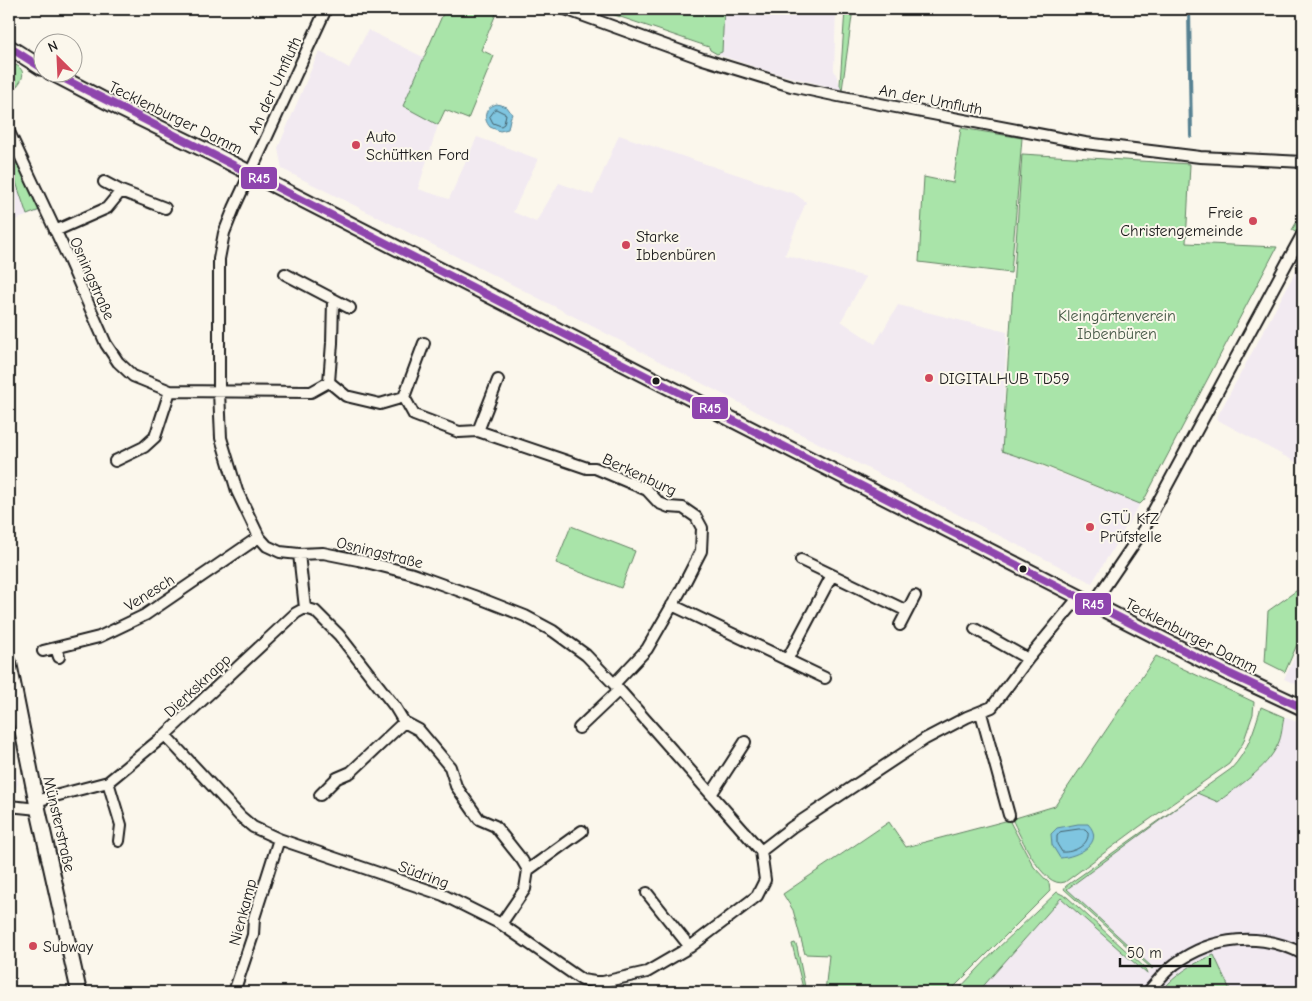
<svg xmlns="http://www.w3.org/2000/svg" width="1312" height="1001" viewBox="0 0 1312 1001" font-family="'Comic Neue',sans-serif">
	<rect width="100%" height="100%" fill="#fbf7ec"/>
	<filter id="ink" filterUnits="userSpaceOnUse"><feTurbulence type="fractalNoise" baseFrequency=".02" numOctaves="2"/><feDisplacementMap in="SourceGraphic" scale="10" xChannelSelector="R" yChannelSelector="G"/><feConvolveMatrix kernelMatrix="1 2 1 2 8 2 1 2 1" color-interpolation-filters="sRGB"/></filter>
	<g filter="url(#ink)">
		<path fill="#f2eaf1" d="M721,9H836L834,70L842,90L767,71L719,55Z
			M368,30L425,58L403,106L438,125L418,189L449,199L477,137L538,159L513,212L536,222L559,183L593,195L619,135L795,194L806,202L785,255L866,277L841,321L875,344L898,305L1007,332L1002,451L1140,504L1092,583L732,399L519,288L282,169L278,148L319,51L349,68Z
			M9,148L28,192L38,212L9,222Z
			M1297,269L1303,272V466L1216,419Z
			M1303,640V687L1284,679Z
			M1284,717L1303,724V992H978L1061,898L1147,974L1152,967L1066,889L1197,793L1218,802L1257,771L1273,754L1279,742Z
			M9,738L18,783L16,788L9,795Z"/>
		<path fill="#a9e4a9" stroke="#628062" d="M445,9H498L481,50L494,56L468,119L445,110L438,125L403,106Z
			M597,9H724L722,52L717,54L710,50L709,47Z
			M845,9H853L842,90L840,85Z
			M9,62C12,64 18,65 20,68C28,76 16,89 9,92Z
			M961,128L1022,138L1011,273L919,262L924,177L953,183Z
			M9,144L40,210L27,215L9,161Z
			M1022,154L1190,164L1186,243L1277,247L1144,500L1140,504L1043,465L1002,451Z
			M1303,211V225L1297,233L1292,230Z
			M571,526L635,551L621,588L556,563Z
			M1303,586V631L1285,672L1265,662L1268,611Z
			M1156,656L1254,702L1253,714L1243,743L1229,764L1139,827L1065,882C1043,890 1020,835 1012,819L1055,806Z
			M1261,707L1284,717C1282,726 1282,736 1278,744C1267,769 1238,786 1218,802L1197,793L1067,889L1153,968L1152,969L1064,889L1066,886L1231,769C1248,751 1254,730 1261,707Z
			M1009,820L1034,867L1049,883L1050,891L949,992H825L829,955L805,954L793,910L783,894L889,822L906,847Z
			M1057,892L1067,897L1144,967L1147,974L1061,898L978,992H956L996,950Z
			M795,943L797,947L806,992H804L792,944Z
			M1214,955L1231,992H1169L1167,985C1181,971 1196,962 1214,955Z"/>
		<path fill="#7fc5e0" stroke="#578192" d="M497,104L507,107L512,114L510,119L508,129L500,131L490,127C482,118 485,107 497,104Z
			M1078,824H1088C1106,843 1077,857 1060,858L1052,845L1051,834L1057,828Z"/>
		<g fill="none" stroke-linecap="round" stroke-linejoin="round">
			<path stroke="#44606a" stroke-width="1" d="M496,109L506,114L504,124L501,126L493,123L490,117Z
				M1079,829H1085L1088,832C1090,845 1073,853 1062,852L1057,844V836L1060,832Z"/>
			<path stroke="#578192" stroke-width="4" d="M1189,9L1191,136"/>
			<defs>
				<path id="minor" d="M326,9L234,208L224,233L219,259V391L221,438L237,491L259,537L267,546L280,552L299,554L323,553L358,560L413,574L474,596L525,616L553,631L586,655L614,684L761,851
					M565,9L703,59L791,86L838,96L1085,143L1200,157L1303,162
					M9,132L65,251L106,344L118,362L133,376L170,391L311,392L329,382L346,396L380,404L404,397L414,415L459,432L478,431L587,468H595L647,490L659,503L669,507L683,508L696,517L702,528L701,551L681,590L647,649L614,684
					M104,182L121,191
					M55,231L107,208L121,191L165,208
					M285,274L350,308
					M329,382L332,343L333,300
					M404,397L424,343
					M478,431L498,380
					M115,461L144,447L155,437L170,391
					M801,560L907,611
					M1093,604L1142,532L1303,233
					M672,605L825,678
					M305,608L315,611L339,635L395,707L404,722L419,730L450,767L456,786L479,819L495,826L522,860L528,870L525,889L501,924
					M900,625L915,596
					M975,629L1028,659
					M56,648L59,657
					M43,651L99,637L145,615L259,537
					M787,660L832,575
					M981,713L1009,815
					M579,728L619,690
					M165,735L240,816L253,827L279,839L443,895L501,924L582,980L595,982H603L647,972L690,947L757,896L765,880L761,851L792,827L925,739L967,717L992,707L1028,659L1079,597
					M108,782L121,825L119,841
					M712,793L745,742
					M320,795L337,778L351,772L404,722
					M36,801L108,782L165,735L296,613L305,608L299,554
					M9,806L38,809
					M528,870L582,831
					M647,893L690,947
					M595,982L598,992
					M234,992L253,935L254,918L279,839
					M1148,992C1156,983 1165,971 1175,964C1212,936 1262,932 1303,954"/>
				<path id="secondary" d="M9,47L42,68
					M50,72L121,109L215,155L1230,674L1303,708
					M9,663L38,809L79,992"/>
			</defs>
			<use href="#minor" stroke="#1c1c1c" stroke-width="14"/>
			<use href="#secondary" stroke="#1c1c1c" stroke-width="18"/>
			<use href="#minor" stroke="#fbf7ec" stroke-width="10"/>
			<use href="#secondary" stroke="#fbf7ec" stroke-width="14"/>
			<defs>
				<path id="bus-1" d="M9,47L42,68
					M51,72L1230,674L1303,708"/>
			</defs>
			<use href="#bus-1" stroke="#fbf7ec" stroke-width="11"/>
			<use href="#bus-1" stroke="#8e44ad" stroke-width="8"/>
		</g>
	</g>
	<g fill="#d1495b" stroke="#fbf7ec" stroke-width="2">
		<circle cx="356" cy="145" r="5"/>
		<circle cx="1253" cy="221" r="5"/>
		<circle cx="626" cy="245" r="5"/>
		<circle cx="929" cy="378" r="5"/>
		<circle cx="1090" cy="527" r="5"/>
		<circle cx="33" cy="946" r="5"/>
	</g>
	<g fill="#1c1c1c" stroke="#fbf7ec" stroke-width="2">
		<circle cx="656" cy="381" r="4.5"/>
		<circle cx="1023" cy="569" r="4.5"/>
	</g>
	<g text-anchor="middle" stroke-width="4" stroke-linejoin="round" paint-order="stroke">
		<g font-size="16" fill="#1c1c1c" stroke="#fbf7ec">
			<text transform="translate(274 85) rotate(-65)" y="6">An der Umfluth</text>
			<text transform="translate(931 99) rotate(11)" y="6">An der Umfluth</text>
			<text transform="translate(176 117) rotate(26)" y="6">Tecklenburger Damm</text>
			<text transform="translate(93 278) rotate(66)" y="6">Osningstraße</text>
			<text transform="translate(640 474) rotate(25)" y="6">Berkenburg</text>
			<text transform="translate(380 552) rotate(14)" y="6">Osningstraße</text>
			<text transform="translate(149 592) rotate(-32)" y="6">Venesch</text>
			<text transform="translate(1192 635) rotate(27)" y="6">Tecklenburger Damm</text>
			<text transform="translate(197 685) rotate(-43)" y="6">Dierksknapp</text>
			<text transform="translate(60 824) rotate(77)" y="6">Münsterstraße</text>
			<text transform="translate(424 874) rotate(20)" y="6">Südring</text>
			<text transform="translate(242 912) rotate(-75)" y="6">Nienkamp</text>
		</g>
		<g font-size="16" fill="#1c1c1c" stroke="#fbf7ec" text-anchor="start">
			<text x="366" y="142">Auto<tspan x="366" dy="18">Schüttken Ford</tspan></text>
			<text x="1243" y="218" text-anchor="end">Freie<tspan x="1243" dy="18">Christengemeinde</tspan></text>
			<text x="636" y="242">Starke<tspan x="636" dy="18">Ibbenbüren</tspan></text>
			<text x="939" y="384">DIGITALHUB TD59</text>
			<text x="1100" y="524">GTÜ KfZ<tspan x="1100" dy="18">Prüfstelle</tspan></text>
			<text x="43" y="952">Subway</text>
		</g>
		<g font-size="16" fill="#465846" stroke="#fbf7ec">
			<text x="1117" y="321">Kleingärtenverein<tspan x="1117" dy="18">Ibbenbüren</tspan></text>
		</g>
	</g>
	<g stroke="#fbf7ec" stroke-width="2">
		<rect x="240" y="166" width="38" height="24" rx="5" fill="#8e44ad"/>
		<rect x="691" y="396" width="38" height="24" rx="5" fill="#8e44ad"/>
		<rect x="1074" y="592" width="38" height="24" rx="5" fill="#8e44ad"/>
	</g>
	<g font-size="14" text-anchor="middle" font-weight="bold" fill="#fff">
		<text x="259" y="183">R45</text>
		<text x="710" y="413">R45</text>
		<text x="1093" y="609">R45</text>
	</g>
	<rect width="1312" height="1001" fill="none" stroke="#fbf7ec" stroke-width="30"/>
	<rect x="15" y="15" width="1282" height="971" fill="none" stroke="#1c1c1c" stroke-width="2" filter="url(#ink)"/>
	<g transform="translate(58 58) rotate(336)"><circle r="24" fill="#fbf7ec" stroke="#a29f99"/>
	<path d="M0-4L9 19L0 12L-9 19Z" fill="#d1495b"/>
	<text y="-8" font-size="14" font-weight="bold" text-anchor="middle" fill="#1c1c1c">N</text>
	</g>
	<path d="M1120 958v8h90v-8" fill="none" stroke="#1c1c1c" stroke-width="2.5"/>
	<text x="1127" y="958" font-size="15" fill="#1c1c1c" stroke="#fbf7ec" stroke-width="4" paint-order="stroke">50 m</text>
</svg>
